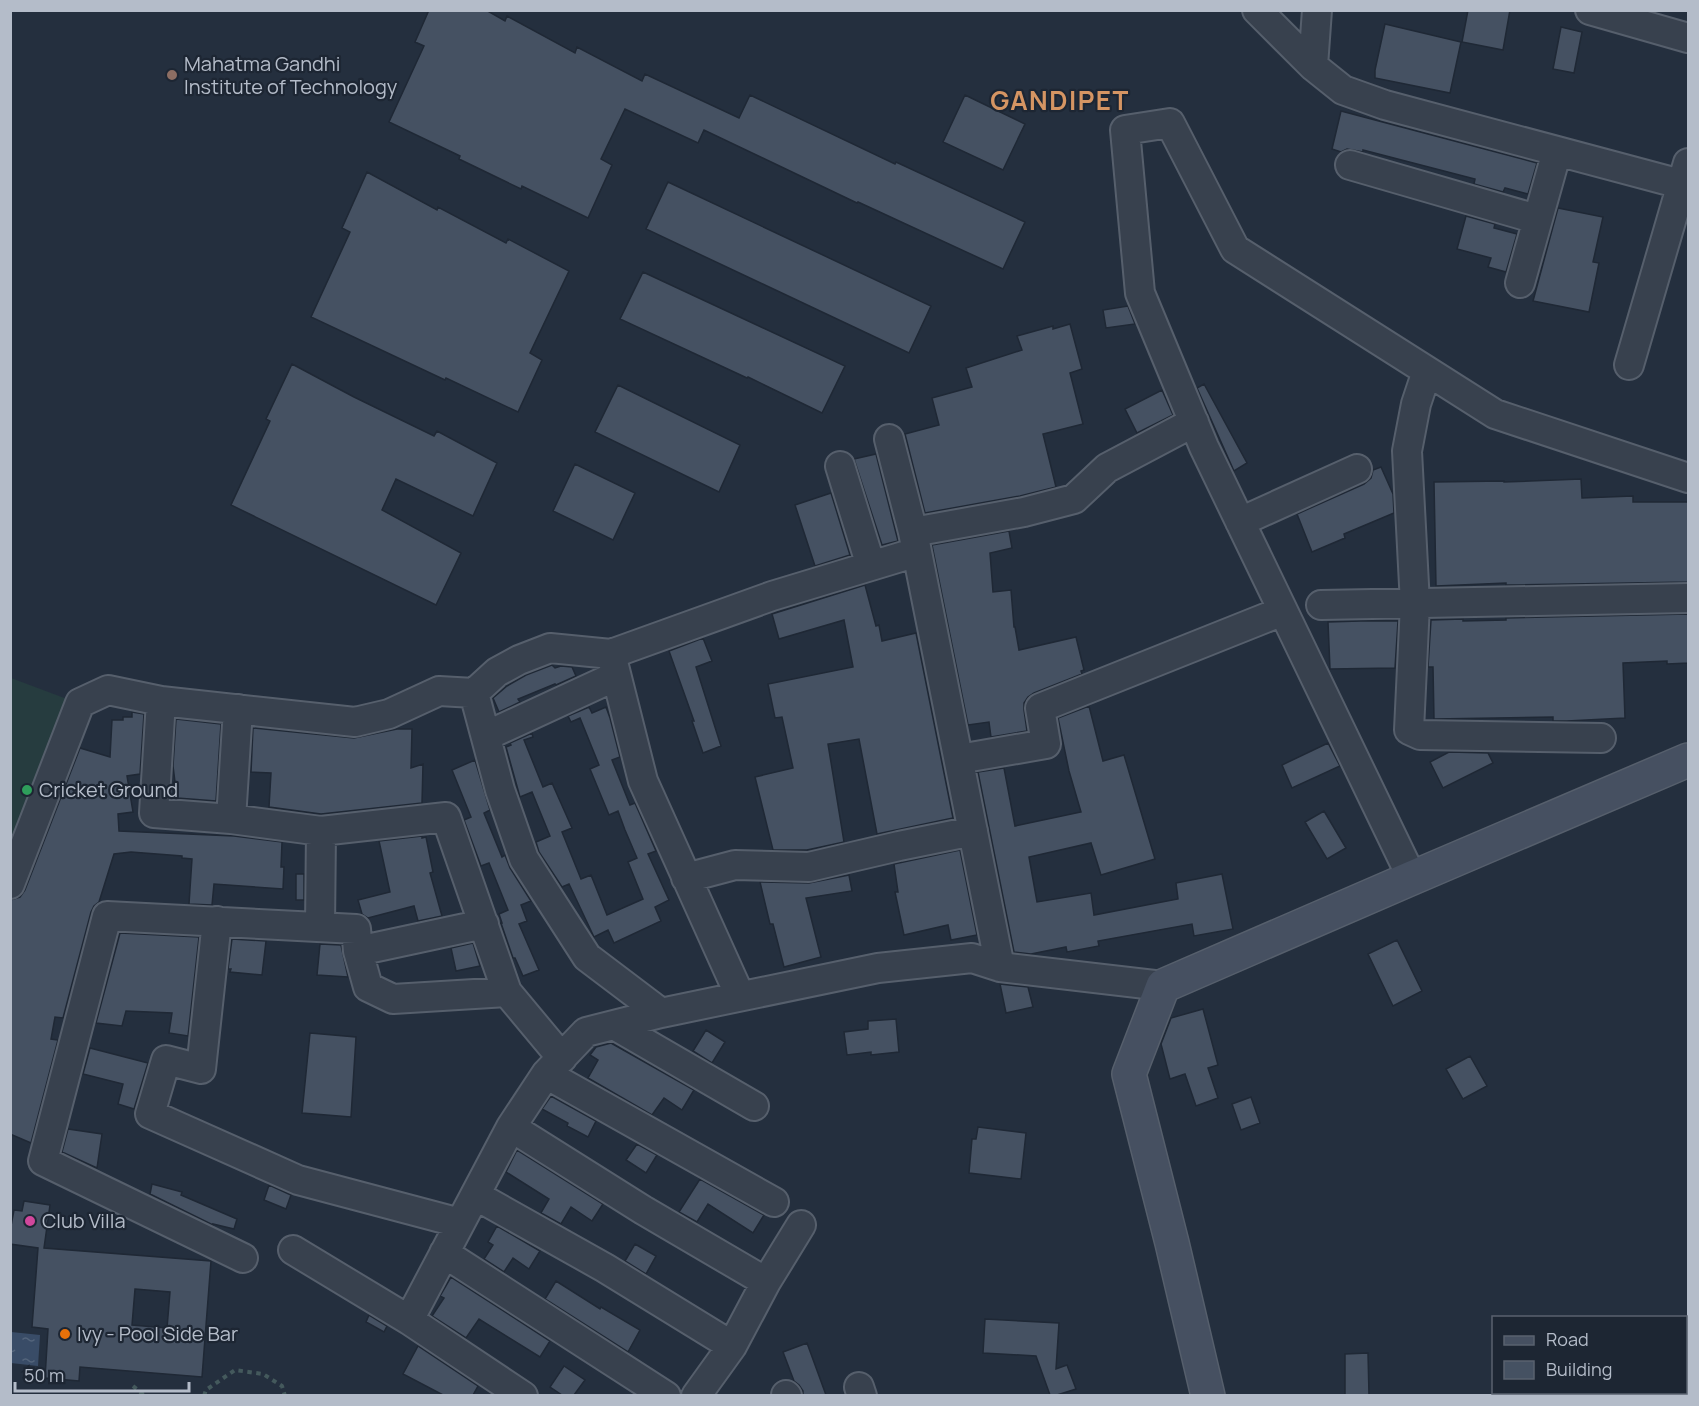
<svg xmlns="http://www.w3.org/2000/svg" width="1699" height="1406" viewBox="0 0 1699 1406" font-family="Manrope,sans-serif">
	<defs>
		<pattern id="water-ripples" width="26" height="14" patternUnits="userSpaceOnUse" patternTransform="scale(1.5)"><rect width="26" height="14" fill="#394c67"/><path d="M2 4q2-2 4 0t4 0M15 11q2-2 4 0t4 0" fill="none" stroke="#53647b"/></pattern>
	</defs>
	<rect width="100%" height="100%" fill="#242f3e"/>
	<path fill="#263c3f" d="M11,678L75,702L11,877Z"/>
	<path fill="url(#water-ripples)" d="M11,1332L40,1335L38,1366L11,1363Z"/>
	<path fill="#455162" stroke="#1f2835" stroke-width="1.5" fill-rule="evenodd" d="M429,10H486L505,21L507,16L575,53L577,47L642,81L645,74L739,118L750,95L895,164L896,162L1025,222L1003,269L858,202L857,203L704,130L698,143L625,109L601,159L612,165L588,218L522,186L521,189L459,159L460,156L389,122L424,46L415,42Z
		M1468,10H1510L1503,50L1462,42Z
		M1385,24L1461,42L1450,93L1375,78V70Z
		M1561,27L1582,32L1574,73L1553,69Z
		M965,95L1025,124L1003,170L943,142Z
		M1341,111L1537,163L1528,194L1505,188L1503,192L1474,184L1475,179L1363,150V152L1347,149L1341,152L1332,149Z
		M367,172L437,210L438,207L506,243L508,239L569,271L530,353L542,360L518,412L446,378L445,380L311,317L350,232L342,228Z
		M668,182L931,306L909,353L646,229Z
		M1558,208L1603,217L1593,262L1599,263L1589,312L1533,301Z
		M1466,216L1495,224L1494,228L1517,234L1506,272L1488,267L1491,258L1457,249Z
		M643,272L845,366L822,413L748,377L747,378L620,319Z
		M1128,306L1135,324L1106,328L1103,310Z
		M1070,324L1082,369L1070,373L1083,424L1043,434L1056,487L1020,496L925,513L905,434L939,425L932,398L972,387L966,368L1022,350L1017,336L1053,326V329Z
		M292,364L354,397L434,436L437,431L497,463L473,516L396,479L382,510L461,553L436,605L231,505L270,421L266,419Z
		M1204,384L1247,463L1234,471L1197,388Z
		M618,385L740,445L719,492L595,432Z
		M1162,390L1173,415L1137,433L1125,409Z
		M876,454L898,541L882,545L854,459Z
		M575,464L635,493L613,540L553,511Z
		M1381,467L1393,494L1394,513L1344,534L1345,538L1312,552L1297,514L1364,484L1371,478L1373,470Z
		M1581,479L1582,498L1633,496V502H1689V582L1506,585V583L1436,586L1434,482L1504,481V482Z
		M831,493L850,555L815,566L795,505Z
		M1009,531L1012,548L990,553L993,592L1011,590L1014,627H1015L1019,650L1076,637L1084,670L1081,671L1082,674L1034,693L1028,697L1024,703V710L1027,731L991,737L989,722L968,725L932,545Z
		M865,585L876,626L879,625L882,641L916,633L953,818L877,834L859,739L828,744L844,842L807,850H773L755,777L793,768L782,717L775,718L768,684L853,667L844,620L779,639L772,614Z
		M1689,614V663L1667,664V661L1623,663L1625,718L1567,721H1553V717L1434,719L1433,667H1428L1431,620L1463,619V621L1506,620V618Z
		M1360,621H1398L1395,668L1330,669L1328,622Z
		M703,638L712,661L696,667L721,746L703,753L692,721H694L669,651Z
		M552,665L555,668L561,666L572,667L576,676L556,685L555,684L518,699L520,702L499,712L493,698L507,686L526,675Z
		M1089,706L1103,761L1124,755L1155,859L1101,875L1091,843L1029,857L1037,902L1091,893L1094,915L1178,899L1176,883L1222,874L1233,929L1194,936L1192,924L1098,941L1099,946L1067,952L1066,947L1031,954L1014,952L978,772L1004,768L1015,826L1081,812L1069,771L1058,718Z
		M589,707L592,713L606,707L610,718L620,757L612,760L630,805L635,803L656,851L648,854L669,900L655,907L661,921L614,943L608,930L594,937L569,884L562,887L539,852L536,842L550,836L532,792L520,797L506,747L511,745L510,743L532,733L533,737L524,740L543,787L552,783L572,828L562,832L581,879L591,875L607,915L643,899L628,862L637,858L625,830L618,811L609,815L590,769L599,765L580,718L571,722L568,716Z
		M132,712L144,714L140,774L127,776L133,812L118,814L119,831L234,836L282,842L281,867H284L283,889L214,884L212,905L189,904L192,859L182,858V856L131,852L114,854L99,902L94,906L91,912L63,1018L55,1017L51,1039L58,1040L31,1143L10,1134V900L20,897L25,890L80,748L110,757L112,720H123V717H132Z
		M176,719L221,724L216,801L177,798L173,766Z
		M253,728L354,738L397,729H412L411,768L423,764L422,803L321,814L269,807L271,773L251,772Z
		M1328,743L1340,766L1292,788L1282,765Z
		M1449,752L1488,753L1493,763L1443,788L1430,762Z
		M475,760L490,810L484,813L502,857L505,855L510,868L531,901L521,905L527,921L519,924L539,970L523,976L515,958H513L501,923H502L499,914L508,910L489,863L481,866L464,820L471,817L452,770Z
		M1324,811L1346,848L1327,859L1305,822Z
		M422,836V838L426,837L433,872L430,873L442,916L418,921L414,906L368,918L362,914L358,900L390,892L379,841Z
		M960,850L977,935L951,940L948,925L904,935L895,892H898L894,864Z
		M296,874H304V900H296Z
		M849,875L852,891L806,898L821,957L784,967L773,924H770L760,882L809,883Z
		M120,933L199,937L188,1036L169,1033L172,1013L126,1011L122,1026L96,1023Z
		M232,939L266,941L262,975L230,972L231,969H228Z
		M1397,940L1422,991L1393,1006L1368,954Z
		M473,943L480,966L456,971L451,948Z
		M320,944L341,945L348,977L317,975Z
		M1000,984L1028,987L1033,1007L1006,1013Z
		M1203,1009L1218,1065L1208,1068L1218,1098L1196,1106L1185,1074L1170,1079L1161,1044L1171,1018Z
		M896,1019L899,1052L871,1055V1052L847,1055L844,1032L868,1029V1021Z
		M706,1030L725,1042L712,1063L693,1051Z
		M310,1033L356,1037L351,1117L302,1113Z
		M611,1043L694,1090L682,1110L664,1098L652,1115L588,1078L598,1060L590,1055L596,1047Z
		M90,1048L148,1063L134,1109L118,1104L123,1084L83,1074Z
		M1470,1056L1487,1086L1463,1099L1446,1069Z
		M551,1096L596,1121L588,1137L567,1126L568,1123L542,1109Z
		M1251,1097L1260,1123L1241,1130L1232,1104Z
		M978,1127L1026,1133L1021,1179L969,1173L972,1139H976Z
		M68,1129L102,1134L97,1168L62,1152Z
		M637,1144L657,1155L646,1173L626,1160Z
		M517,1150L603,1204L592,1221L571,1207L561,1224L541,1213L549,1199L506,1172Z
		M700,1179L764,1215L753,1233L708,1204L697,1222L679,1212Z
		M152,1184L182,1192L181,1195L237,1219L234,1229L213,1224V1225L150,1194Z
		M269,1185L291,1195L286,1209L264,1200Z
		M24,1201L50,1205L44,1248L211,1261L202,1377L80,1367L79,1381L45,1378L48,1329L32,1327L38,1248L10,1244V1231L14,1210L22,1211ZM135,1289L170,1292L167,1328L132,1325Z
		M497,1226L540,1251L529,1269L513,1258L504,1272L484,1259L493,1245L488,1242Z
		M635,1244L656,1256L646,1274L625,1261Z
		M451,1277L550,1341L540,1357L479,1319L466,1338L432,1316L444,1298L440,1296Z
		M556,1281L600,1309L601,1307L640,1330L628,1352L545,1299Z
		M369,1315L387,1326L384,1332L366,1322Z
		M985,1319L1059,1323L1056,1369L1067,1365L1076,1389L1057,1395H1050L1036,1356L983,1353Z
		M807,1343L826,1395H803V1391L799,1385L794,1381L783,1352Z
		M418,1346L478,1386L473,1395H443L403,1374Z
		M1368,1353L1369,1395H1345V1354Z
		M564,1366L585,1380L574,1395H562L550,1387Z"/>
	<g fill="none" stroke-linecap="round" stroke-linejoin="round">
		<defs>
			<path id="street" d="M1257,10L1313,66L1343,90L1385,105L1688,186
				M1590,10L1688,38
				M1313,66L1317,10
				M1350,165L1526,216L1537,221
				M1520,283L1557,151
				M1629,365L1688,163
				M1427,371L1416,404L1407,451L1415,604L1409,730L1420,735L1601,738
				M889,439L913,532
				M840,466L871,566
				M1240,522L1357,469
				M1321,605L1688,598
				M611,654L643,781L740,996
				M474,693L500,790L524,859L587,957L661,1013
				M486,736L616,676
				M959,759L1046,744L1040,708L1283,611
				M231,819L238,709
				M686,878L735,865L809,867L899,846L973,831
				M1412,878L1204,447L1140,293L1125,130L1170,123L1235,249L1495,414L1688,478
				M10,884L80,703L108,690L161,701
				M217,921L201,1069L166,1060L150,1114L298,1180L460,1223
				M320,927L321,831
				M358,951L484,924
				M1000,967L913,532L1024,512L1074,499L1107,468L1194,422
				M614,1025L754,1106
				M562,1058L507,992L446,817L321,831L231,819L154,813L161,701L355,722L389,714L439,691L474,693L497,672L519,660L550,648L611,654L772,596L917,552
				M546,1074L774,1202
				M511,1127L643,1210L766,1282
				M475,1195L605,1268L732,1346
				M293,1250L409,1320
				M444,1253L666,1396
				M243,1258L43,1161L107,916L356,929L358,951L368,987L393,999L507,992
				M859,1387L862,1396
				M786,1395L787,1396
				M523,1396L409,1320L511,1127L546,1074L586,1032L661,1013L878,968L972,958L1000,967L1163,986
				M696,1396L732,1346L766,1282L801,1225"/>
			<path id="secondary" d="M1208,1396L1172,1243L1129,1074L1163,986L1412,878L1688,760"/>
		</defs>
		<use href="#street" stroke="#565f6c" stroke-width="32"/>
		<use href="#secondary" stroke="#565f6c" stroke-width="36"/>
		<path stroke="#44595c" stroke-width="4" stroke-dasharray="4.5 4.5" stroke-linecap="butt" d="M133,1386L145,1396
			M204,1396L206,1390L235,1370L263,1374L282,1386L285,1396"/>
		<use href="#street" stroke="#38414e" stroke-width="28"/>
		<use href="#secondary" stroke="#465061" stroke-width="33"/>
	</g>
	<circle fill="#8d6e63" stroke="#1d2633" stroke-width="2" cx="172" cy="75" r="6"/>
	<circle fill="#2e9e5b" stroke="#1d2633" stroke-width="2" cx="27" cy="790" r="6"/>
	<circle fill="#d1479c" stroke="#1d2633" stroke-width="2" cx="30" cy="1221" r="6"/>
	<circle fill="#e8710a" stroke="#1d2633" stroke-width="2" cx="65" cy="1334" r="6"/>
	<g text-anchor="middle" stroke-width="4.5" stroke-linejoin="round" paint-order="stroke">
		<g font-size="20" fill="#b4bcc9" stroke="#1d2633" text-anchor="start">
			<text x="184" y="71">Mahatma Gandhi<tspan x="184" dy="23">Institute of Technology</tspan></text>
			<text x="39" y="797">Cricket Ground</text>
			<text x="42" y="1228">Club Villa</text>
			<text x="77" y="1341">Ivy - Pool Side Bar</text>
		</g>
		<g font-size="26" font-weight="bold" letter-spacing="1.5" fill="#d59563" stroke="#1d2633">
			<text x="1060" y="110">GANDIPET</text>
		</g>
	</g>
	<rect width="1699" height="1406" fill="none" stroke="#b4bcc9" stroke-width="24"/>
	<rect x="1492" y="1316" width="195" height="78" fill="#1d2633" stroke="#59626f" stroke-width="1.5"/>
	<rect x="1504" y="1336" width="30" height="9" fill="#465061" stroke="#59626f" stroke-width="1.5"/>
	<text x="1546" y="1346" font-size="18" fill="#b4bcc9">Road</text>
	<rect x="1504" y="1361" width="30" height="18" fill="#455162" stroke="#59626f" stroke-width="1.5"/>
	<text x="1546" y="1376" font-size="18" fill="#b4bcc9">Building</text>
	<path d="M15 1382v9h174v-9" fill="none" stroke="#b4bcc9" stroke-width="3"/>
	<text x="24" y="1382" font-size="18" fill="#b4bcc9" stroke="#1d2633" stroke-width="4.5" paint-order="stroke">50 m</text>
</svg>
